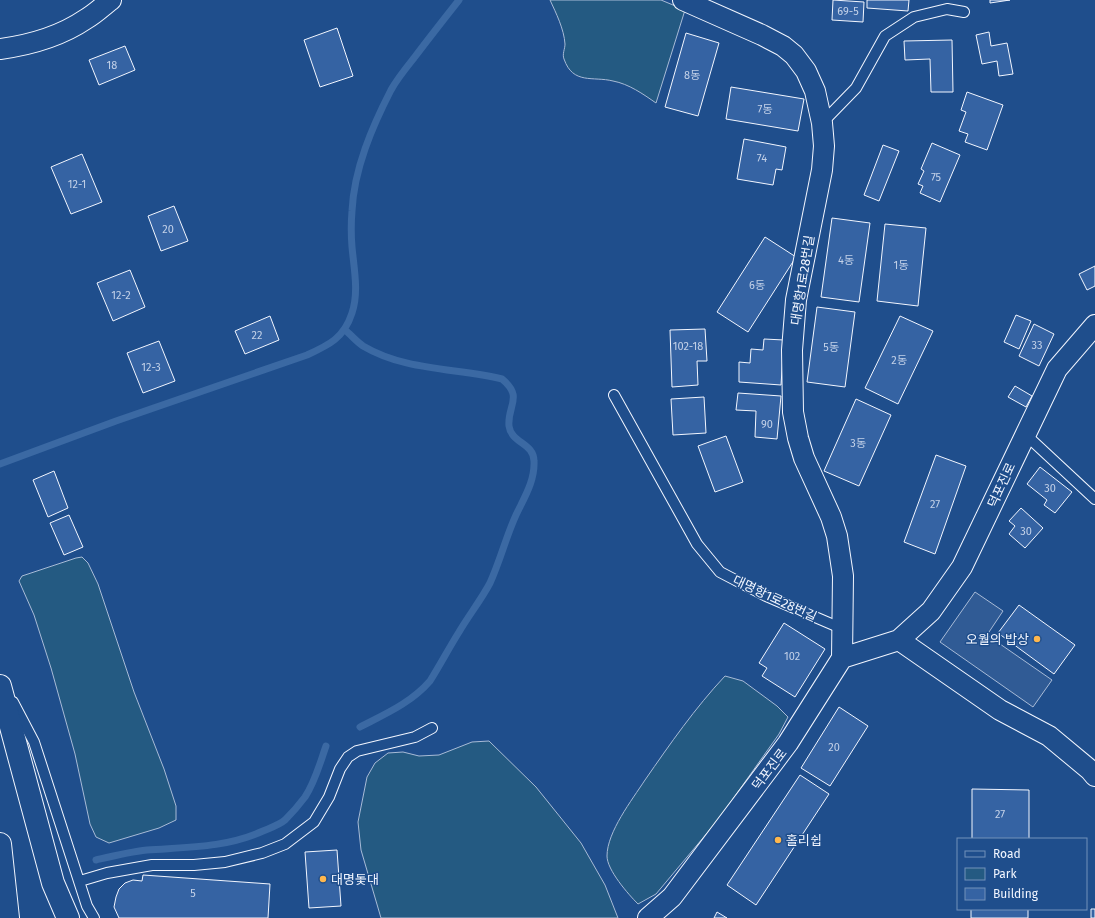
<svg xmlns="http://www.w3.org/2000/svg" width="1095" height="918" viewBox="0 0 1095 918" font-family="'Fira Sans','Noto Sans KR',sans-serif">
	<rect width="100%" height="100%" fill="#1f4e8c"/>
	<path fill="#245a82" stroke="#a8bbd7" d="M550,0H661L685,10L656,103C643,94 629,84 613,81C593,76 573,85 564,59C562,54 565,49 565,44C564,29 556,13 550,0Z
		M82,557L88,563L98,584L134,692L164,769L176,806V820L159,828L109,843L96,837L90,824L75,754L51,668L34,615L19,581L22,576L76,558Z
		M725,676L743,681L777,706L788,717L779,734L718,820L656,894L638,904C628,894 607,870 607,856C607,832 632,800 645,780C670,744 695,708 725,676Z
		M489,741L536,787L581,843L605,885L618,918H381L361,850L358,822L367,777L375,763L388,753L403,752L419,756L439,755L472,742Z"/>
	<path fill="#305b95" stroke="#a8bbd7" d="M975,592L1003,611L987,635L1052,680L1033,707L940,642Z"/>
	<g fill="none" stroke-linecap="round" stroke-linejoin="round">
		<path stroke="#3b69a3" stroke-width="7" d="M345,330C351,335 357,342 363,346C405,371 456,368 502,379C524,397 507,406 509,426C511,443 534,443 534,461C535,481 524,498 516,515C506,537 500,561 490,583C481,600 469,615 459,632C449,648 440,665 430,681C411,703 385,714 360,727
			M0,464L116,421L307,355C329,345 344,338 352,313C359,292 354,269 352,247C351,235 351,223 352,211C354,169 372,127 391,90C397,79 406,68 414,58C429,38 444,19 459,0
			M96,860C113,856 129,852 147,850C187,847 225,848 263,831C270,828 279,825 285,820C292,813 299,805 305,797C315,782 320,763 326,746"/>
	</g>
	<path fill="#3563a3" stroke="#f2f6ff" d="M833,0L864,2L863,22L832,20Z
		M867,0H909L908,11L867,8Z
		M990,0H1010L990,3Z
		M337,28L353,76L320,87L304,40Z
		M989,32L991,46L1007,43L1013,74L999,76L997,61L982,64L976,35Z
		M686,33L719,43L698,116L665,107Z
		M952,40L953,92H931L930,59L905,60L904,41Z
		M125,46L135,70L99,85L89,60Z
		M731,87L804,99L798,131L726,119Z
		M967,92L1003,105L987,150L965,142L968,134L959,131L966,112L961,110Z
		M744,139L786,147L782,170L776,169L773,185L737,179Z
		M932,143L960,155L940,202L920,193L923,186L918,184L924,171L921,169Z
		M883,145L899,151L879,201L864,195Z
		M82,154L102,202L71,214L51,167Z
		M174,206L188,241L161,251L148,216Z
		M832,218L870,223L859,302L821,297Z
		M885,224L926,228L918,306L877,301Z
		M765,237L796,257L748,332L717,312Z
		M1095,266V286L1087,290L1079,274Z
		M130,270L145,307L113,321L97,283Z
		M817,307L855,312L845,387L807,382Z
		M1016,315L1031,321L1019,349L1004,342Z
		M270,316L279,340L245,354L235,331Z
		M900,316L933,331L898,404L865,388Z
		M1034,324L1054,334L1039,366L1019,356Z
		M705,329L707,361H697L698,385L672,387L670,330Z
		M764,339L784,340L781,385L739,382V362L750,363L751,349L763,350Z
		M159,341L175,381L143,393L127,353Z
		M1015,386L1032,396L1026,407L1008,397Z
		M738,393L781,396L777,439L755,437L756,411L736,410Z
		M704,397L706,433L673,435L671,399Z
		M856,399L891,415L859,486L824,471Z
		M726,436L743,482L715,492L698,446Z
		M936,455L966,466L935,554L904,542Z
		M1040,467L1072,492L1055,513L1044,505L1047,500L1027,484Z
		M54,471L68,508L48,517L33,480Z
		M1021,508L1043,528L1025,548L1009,534L1015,526L1009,521Z
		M69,515L83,547L64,555L50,523Z
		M1019,605L1075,645L1054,674L998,633Z
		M784,623L825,649L795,697L762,676L767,668L759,663Z
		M839,707L868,726L830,786L801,768Z
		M800,775L829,794L756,905L727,885Z
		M972,789L1029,790V839H972Z
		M337,850L341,906L309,908L305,852Z
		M143,875L270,884L268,918H119L114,907L116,897L119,889L125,883L133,880L142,881Z
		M971,909H1028V918H971Z
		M1091,909H1095V918H1091Z
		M717,912L727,918H714Z"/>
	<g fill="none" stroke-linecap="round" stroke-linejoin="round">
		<defs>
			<path id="service" d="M822,123L856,88L885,36L914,17L947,9L964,12
				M614,395L697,544L720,572L766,596L843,629
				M1025,434L1095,499
				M13,702L34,742L87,906L94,918
				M80,881L107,873L152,865H194L225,862L262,853L285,844L314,822L329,797L340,769L348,757L357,751L415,737L432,728"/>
			<path id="minor" d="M683,0L762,35L783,46L794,55L806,71L815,91L822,123L824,146L822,170L796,300L792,350L793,412L798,438L804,458L831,517L837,536L843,576L842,658
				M0,49C30,45 61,36 86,19C95,14 103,6 111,0
				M899,640L1000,710L1049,736L1090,770L1095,776
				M648,918L672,897L788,743L842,658L899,640L931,611L962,567L1057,369L1095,325"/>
			<path id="tertiary" d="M0,686L53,883L68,918
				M0,844L8,918"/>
		</defs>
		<use href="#service" stroke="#f2f6ff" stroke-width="12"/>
		<use href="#minor" stroke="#f2f6ff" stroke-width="22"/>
		<use href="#tertiary" stroke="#f2f6ff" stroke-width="24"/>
		<use href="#service" stroke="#1f4e8c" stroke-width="10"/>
		<use href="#minor" stroke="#1f4e8c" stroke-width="20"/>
		<use href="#tertiary" stroke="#1f4e8c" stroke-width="22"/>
	</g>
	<g fill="#ffb74d" stroke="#1f4e8c" stroke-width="1.5">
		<circle cx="1037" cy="639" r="4"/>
		<circle cx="778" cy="840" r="4"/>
		<circle cx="323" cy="879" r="4"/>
	</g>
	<g text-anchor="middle" stroke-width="3" stroke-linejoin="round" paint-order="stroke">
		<g font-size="11" fill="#c3d1e8">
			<text x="848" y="15">69-5</text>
			<text x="112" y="69">18</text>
			<text x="692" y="79">8동</text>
			<text x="765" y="113">7동</text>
			<text x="762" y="162">74</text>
			<text x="936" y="181">75</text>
			<text x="77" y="188">12-1</text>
			<text x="168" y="233">20</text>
			<text x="846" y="264">4동</text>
			<text x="901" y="269">1동</text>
			<text x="757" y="289">6동</text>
			<text x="121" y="299">12-2</text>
			<text x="257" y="339">22</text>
			<text x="1037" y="349">33</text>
			<text x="688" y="350">102-18</text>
			<text x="831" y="351">5동</text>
			<text x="899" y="364">2동</text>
			<text x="151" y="371">12-3</text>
			<text x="767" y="428">90</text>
			<text x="858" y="447">3동</text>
			<text x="1050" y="492">30</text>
			<text x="935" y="508">27</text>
			<text x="1026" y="535">30</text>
			<text x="792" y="660">102</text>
			<text x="834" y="751">20</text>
			<text x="1000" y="818">27</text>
			<text x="193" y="897">5</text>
		</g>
		<g font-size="13" fill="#f2f6ff" stroke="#1f4e8c">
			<text transform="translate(802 280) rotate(-81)" y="5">대명항1로28번길</text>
			<text transform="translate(1001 485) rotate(-65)" y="5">덕포진로</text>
			<text transform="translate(775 598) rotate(25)" y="5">대명항1로28번길</text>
			<text transform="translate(769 769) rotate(-53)" y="5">덕포진로</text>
		</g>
		<g font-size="13" fill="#f2f6ff" stroke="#1f4e8c" text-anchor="start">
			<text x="1029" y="644" text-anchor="end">오월의 밥상</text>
			<text x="786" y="845">홀리쉽</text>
			<text x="331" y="884">대명돛대</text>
		</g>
	</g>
	<rect x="957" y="838" width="130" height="72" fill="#1f4e8c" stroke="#7391ba"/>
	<rect x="965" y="851" width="20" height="6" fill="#1f4e8c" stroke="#7391ba"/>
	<text x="993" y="858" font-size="12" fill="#f2f6ff">Road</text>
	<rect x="965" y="868" width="20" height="12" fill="#245a82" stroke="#7391ba"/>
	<text x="993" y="878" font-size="12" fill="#f2f6ff">Park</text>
	<rect x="965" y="888" width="20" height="12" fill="#3563a3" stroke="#7391ba"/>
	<text x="993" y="898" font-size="12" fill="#f2f6ff">Building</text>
</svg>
